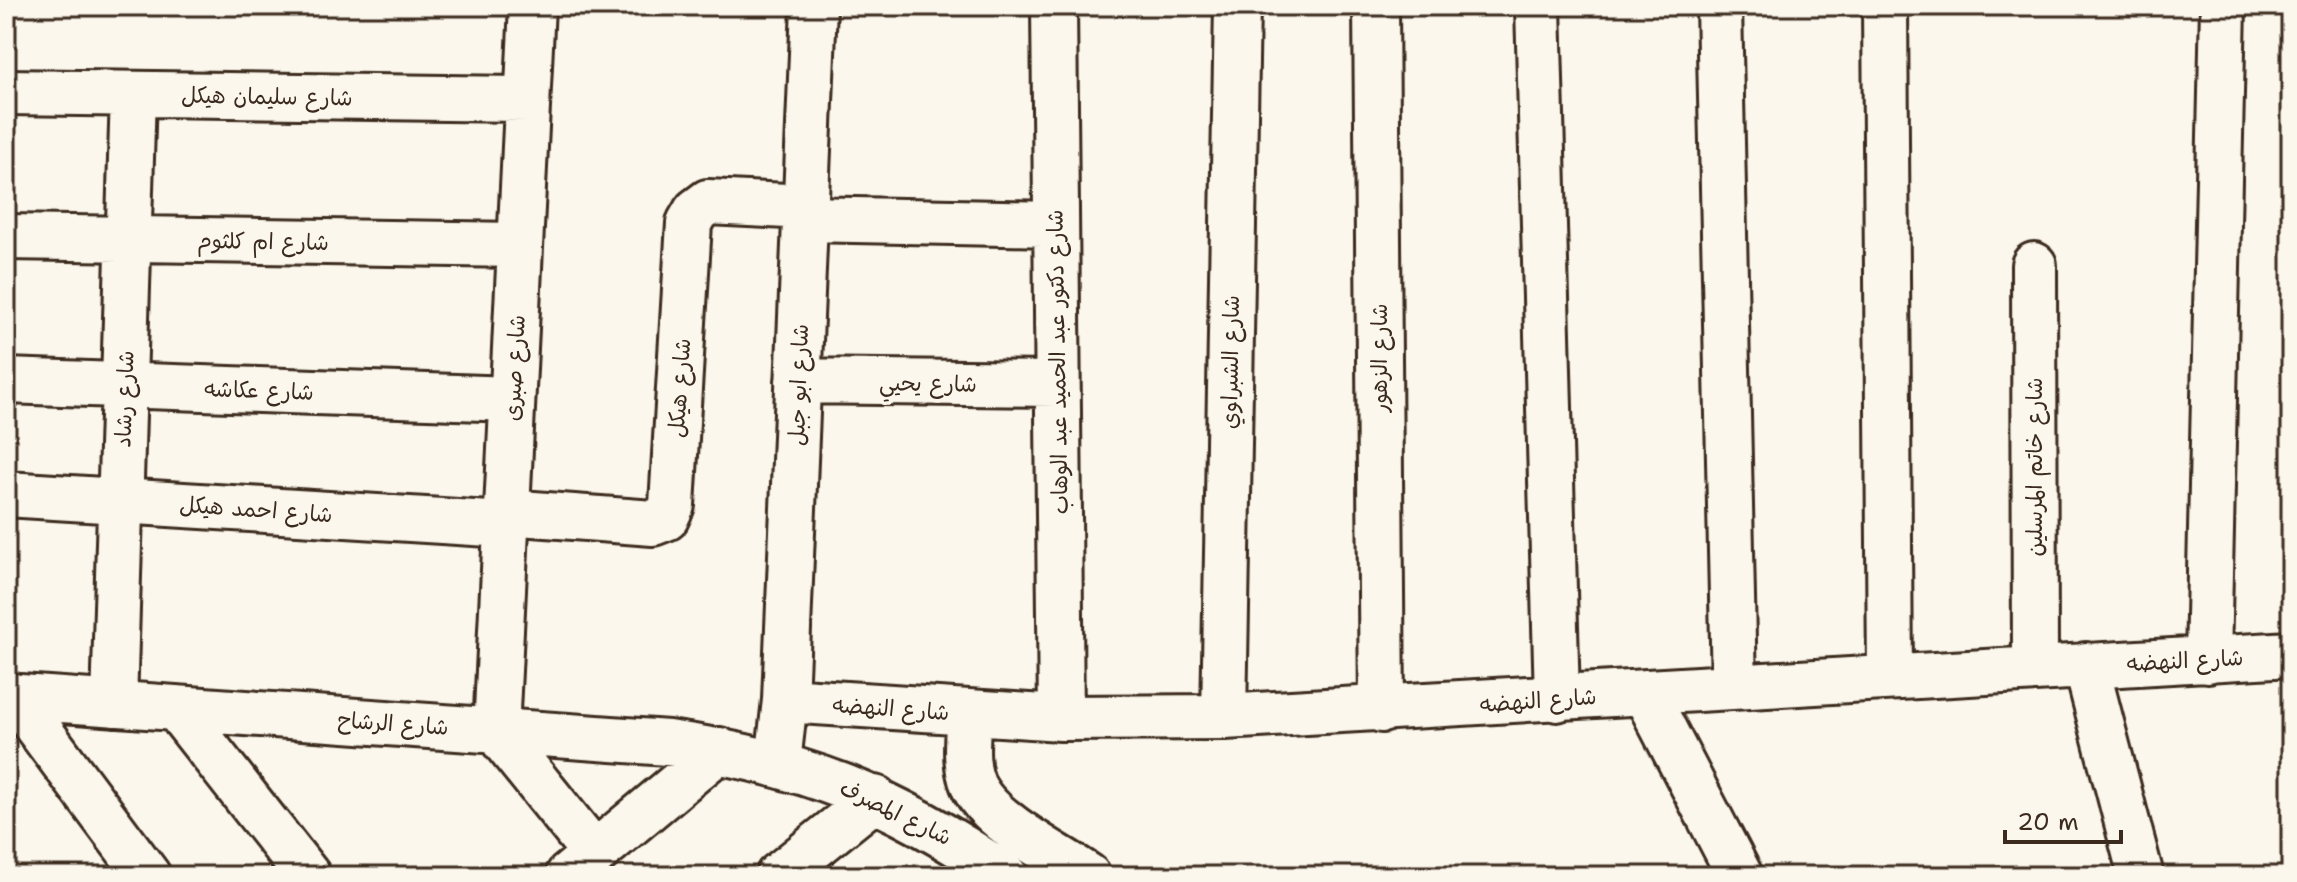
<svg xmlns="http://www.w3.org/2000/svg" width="2297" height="882" viewBox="0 0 2297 882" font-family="'Shantell Sans','Playpen Sans Arabic',sans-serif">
	<rect width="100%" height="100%" fill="#fbf7ec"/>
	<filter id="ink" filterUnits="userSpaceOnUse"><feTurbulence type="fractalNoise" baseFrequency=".0125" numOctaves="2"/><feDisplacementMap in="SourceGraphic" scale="16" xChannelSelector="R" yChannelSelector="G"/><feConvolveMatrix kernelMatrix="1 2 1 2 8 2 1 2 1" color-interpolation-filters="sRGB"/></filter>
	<g filter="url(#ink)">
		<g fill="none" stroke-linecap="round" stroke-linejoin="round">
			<defs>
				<path id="street" d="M532,6L496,731L595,854
					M1054,6L1061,718
					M1376,6L1382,710
					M1538,6L1557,699
					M1719,6L1734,687
					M1885,6L1890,677
					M6,92L527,99
					M805,219L1055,224
					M6,237L520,245
					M2034,265L2035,668
					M6,381L512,399
					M798,381L1057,384
					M6,494L506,525
					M507,512L653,523L666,518L672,505L689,223L696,211L708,202L806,207
					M2208,660L2223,6
					M2086,665L2141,876
					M1645,693L1740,876
					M6,696L668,743C803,762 893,798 1006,876
					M14,696L148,876
					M785,700L1061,718L1224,717L2291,654
					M114,704L133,94
					M176,708L308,876
					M969,714C967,740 963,772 978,794C998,825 1057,855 1088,876
					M1224,717L1237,6
					M778,763L785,700L814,6
					M568,876L719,750
					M778,876L875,798"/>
			</defs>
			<use href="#street" stroke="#3b2a1e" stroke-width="50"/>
			<use href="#street" stroke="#fbf7ec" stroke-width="44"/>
		</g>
	</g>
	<g text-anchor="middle" stroke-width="7" stroke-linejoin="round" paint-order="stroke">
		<g font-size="22" fill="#3b2a1e" stroke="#fbf7ec">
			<text transform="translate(267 96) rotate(1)" y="8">شارع سليمان هيكل</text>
			<text transform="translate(263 241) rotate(1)" y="8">شارع ام كلثوم</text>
			<text transform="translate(1379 358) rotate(-90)" y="8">شارع الزهور</text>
			<text transform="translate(1057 362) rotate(-91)" y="8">شارع دكتور عبد الحميد عبد الوهاب</text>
			<text transform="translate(1230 362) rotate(-89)" y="8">شارع الشبراوي</text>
			<text transform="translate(514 368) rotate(-87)" y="8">شارع صبرى</text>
			<text transform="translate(928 383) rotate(1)" y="8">شارع يحيي</text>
			<text transform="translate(798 385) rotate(-88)" y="8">شارع ابو جبل</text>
			<text transform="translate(679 388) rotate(-86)" y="8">شارع هيكل</text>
			<text transform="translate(259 390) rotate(2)" y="8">شارع عكاشه</text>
			<text transform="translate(124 399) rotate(-88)" y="8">شارع رشاد</text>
			<text transform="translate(2034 467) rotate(-90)" y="8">شارع خاتم المرسلين</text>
			<text transform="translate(256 509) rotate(4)" y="8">شارع احمد هيكل</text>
			<text transform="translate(2185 660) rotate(-3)" y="8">شارع النهضه</text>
			<text transform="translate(1538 700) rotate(-4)" y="8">شارع النهضه</text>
			<text transform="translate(891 708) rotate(4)" y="8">شارع النهضه</text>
			<text transform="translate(393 723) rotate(4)" y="8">شارع الرشاح</text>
			<text transform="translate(896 812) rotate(26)" y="8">شارع المصرف</text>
		</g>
	</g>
	<rect width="2297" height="882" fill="none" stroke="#fbf7ec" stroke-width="32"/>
	<rect x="16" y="16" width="2265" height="850" fill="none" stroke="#3b2a1e" stroke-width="3" filter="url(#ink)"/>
	<path d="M2005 830v12h116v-12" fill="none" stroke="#3b2a1e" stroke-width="4"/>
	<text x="2017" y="830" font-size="24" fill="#3b2a1e" stroke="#fbf7ec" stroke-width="6" paint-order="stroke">20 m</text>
</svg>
